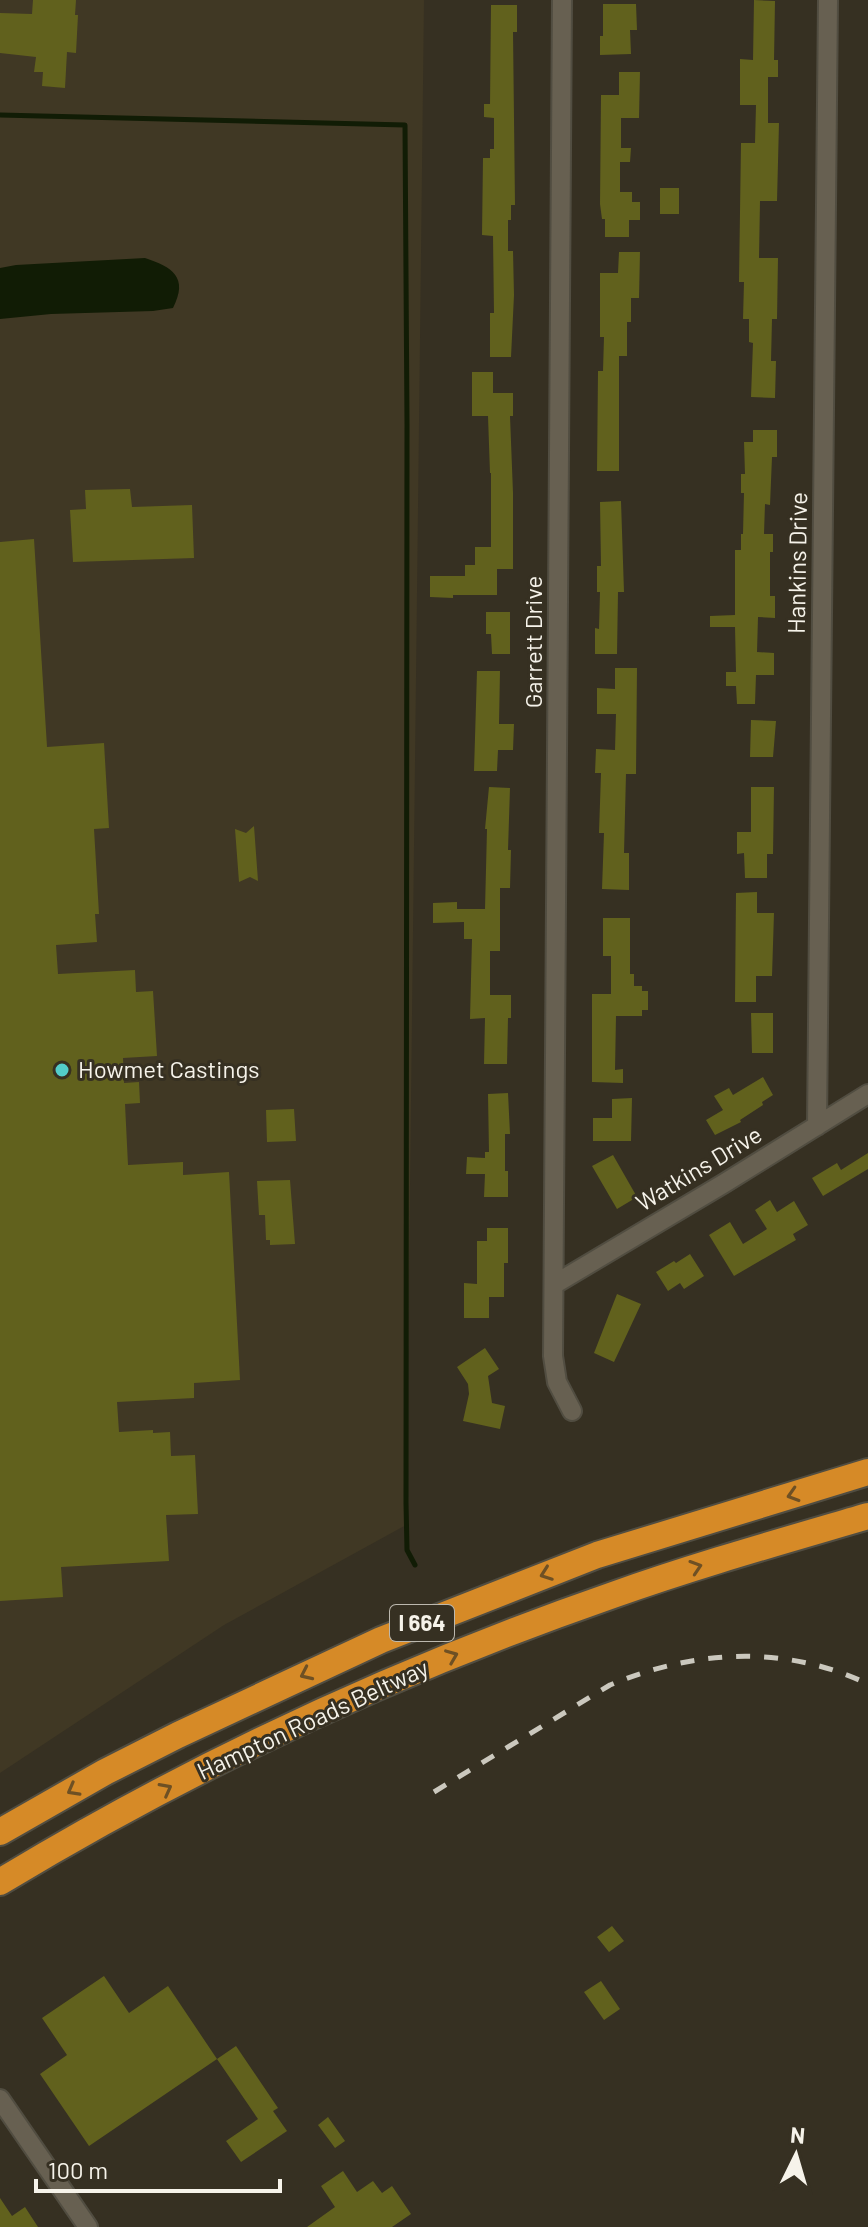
<svg xmlns="http://www.w3.org/2000/svg" width="868" height="2227" viewBox="0 0 868 2227" font-family="Barlow,sans-serif">
	<rect width="100%" height="100%" fill="#363022"/>
	<path fill="#403824" d="M0,0H424L406,1525L224,1625L0,1773Z"/>
	<path fill="#111c05" d="M145,258C172,267 189,277 173,308L153,311L51,314L0,319V268L16,265Z"/>
	<g fill="none" stroke-linecap="round" stroke-linejoin="round">
		<path stroke="#111c05" stroke-width="5" d="M0,115L405,125L407,424L406,1503L407,1550L415,1565"/>
	</g>
	<path fill="#61611d" d="M33,0H76L75,15H78L76,53L67,52L65,88L42,86L43,72H34L36,57L0,53V13L32,14Z
		M754,0L775,1L774,60H778V77H768V123H779L777,201H760L759,258H778L777,319H772L771,361H776L775,398L751,397L753,343L749,342V319H743L744,282H739L741,143H755L756,105H740V59L753,60Z
		M603,4H636L637,30H630L631,54L600,55V36H603Z
		M491,5H517V32H513L515,205H511V220H508V251H513L514,295L511,357H490V313H494L493,236L482,235L483,158H490V149H494V118L484,117V104H490Z
		M619,72H640L639,118H621V148H631L630,162H620V192H632V202H640V220H629V237H605V219H602L600,204L601,95H619Z
		M660,188H679V214H660Z
		M619,252H640L639,298H631V322H627V356H619V471H597L598,371H603L604,337H600V273H618Z
		M472,372H493V393H513V416H510L513,493V569H497V595H453V598L430,597V576H465V565H475V547H491V473H490L488,416H472Z
		M753,430H777V457H772L770,505L765,504L764,534H773V552H770V596H775V618L758,617L757,652L774,653V675H756L755,704H737L736,686H726V672H736L735,627H710V616L735,615V550H741V534H743L744,493H741V474H745L744,442H753Z
		M130,489L132,507L192,505L194,558L73,562L70,510L86,509L85,490Z
		M621,501L624,592H618L617,654H595V628L599,629L600,592H597V566H601L600,502Z
		M34,539L47,747L104,743L109,828L94,829L99,914H95L97,942L56,945L58,974L135,970L136,992L153,991L157,1056L123,1058L124,1083L139,1082L140,1103L125,1104L128,1165L183,1162V1175L229,1172L240,1380L194,1383V1398L117,1402L119,1432L153,1430V1433L170,1432L171,1456L195,1455L198,1514L166,1515L169,1561L61,1567L63,1597L0,1601V542Z
		M486,612H510V654H492L491,634H486Z
		M615,668H637L636,774H626L624,853H629V890L602,889L604,833H599L601,773H595L596,749L615,750L616,714H597V688L615,689Z
		M477,671H500L499,724H514L513,750H498L497,771H474Z
		M751,720L776,721L773,757H750Z
		M489,787L510,788L508,850H511L510,888H500V951H490V995H511V1018H508L507,1064H484L485,1018L470,1019L472,939H464V922L433,923V903L457,902V909H485L487,829H485Z
		M751,787H774L773,854H767V878H745L744,853L737,854V832H751Z
		M254,826L258,881L250,877L239,882L235,829L246,833Z
		M757,892V913H774L772,976H756V1002H735L736,893Z
		M603,918H630V974H634V986H642V991H648V1010H642V1016H616L615,1070L623,1069V1083L592,1082V994H611V956H603Z
		M751,1013H773V1053H752Z
		M763,1077L773,1095L762,1102L763,1105L740,1120L741,1122L715,1135L706,1120L723,1110L714,1096L729,1088L733,1095Z
		M508,1093L510,1134H505V1171H508V1197H484L485,1174H466L467,1157L485,1158V1152H489L488,1094Z
		M632,1098L631,1141H593V1118H612V1099Z
		M294,1109L296,1141L267,1142L266,1110Z
		M868,1153V1169L823,1196L812,1178L837,1163L841,1170Z
		M613,1155L637,1197L617,1209L592,1166Z
		M290,1180L295,1244L270,1245V1240H266L265,1215H259L257,1181Z
		M770,1200L777,1212L794,1201L808,1225L793,1234L796,1240L734,1276L709,1235L730,1222L743,1244L767,1229L755,1210Z
		M487,1228H508V1263H504V1297H489V1318H464V1283L477,1284V1241H487Z
		M690,1254L704,1276L684,1289L680,1283L668,1291L656,1272L674,1261L676,1263Z
		M617,1294L641,1304L614,1362L594,1353Z
		M485,1348L499,1369L488,1376L492,1403L505,1406L500,1429L463,1421L469,1394L468,1384L457,1367Z
		M612,1926L624,1941L609,1952L597,1937Z
		M104,1976L129,2013L168,1986L217,2059L236,2046L278,2108L273,2111L287,2131L241,2162L226,2141L258,2119L217,2059L89,2146L40,2074L67,2055L42,2018Z
		M601,1981L620,2009L604,2020L584,1992Z
		M328,2117L345,2141L335,2148L318,2125Z
		M343,2171L357,2192L373,2181L382,2193L392,2186L411,2214L392,2227H307L335,2207L321,2186Z
		M0,2198L12,2216L25,2207L38,2227H0Z"/>
	<g fill="none" stroke-linecap="round" stroke-linejoin="round">
		<defs>
			<path id="minor" d="M562,0L553,1356L557,1382L572,1411
				M817,1126L828,0
				M555,1284L723,1184L868,1094
				M0,2099L88,2227"/>
			<path id="highway" d="M0,1832L105,1772L178,1735L381,1640L597,1555L868,1472
				M0,1882C193,1765 400,1669 613,1595C697,1565 783,1541 868,1516"/>
		</defs>
		<use href="#minor" stroke="#514d41" stroke-width="22"/>
		<use href="#highway" stroke="#514d41" stroke-width="30"/>
		<use href="#minor" stroke="#676051" stroke-width="18"/>
		<use href="#highway" stroke="#d68a27" stroke-width="26"/>
		<path stroke="#cbc8be" stroke-width="5" stroke-dasharray="14 14" stroke-linecap="butt" d="M434,1792L610,1685C694,1650 784,1644 868,1684"/>
	</g>
	<defs><path id="oneway-chevron" d="M-2-3.5L2.5 0L-2 3.5" fill="none" stroke-width="1.6" stroke-linecap="round" stroke-linejoin="round" transform="scale(2)"/></defs>
	<g stroke="#6e5024">
		<use href="#oneway-chevron" transform="translate(793 1495) rotate(163)"/>
		<use href="#oneway-chevron" transform="translate(696 1567) rotate(-18)"/>
		<use href="#oneway-chevron" transform="translate(546 1574) rotate(160)"/>
		<use href="#oneway-chevron" transform="translate(452 1656) rotate(-22)"/>
		<use href="#oneway-chevron" transform="translate(306 1674) rotate(155)"/>
		<use href="#oneway-chevron" transform="translate(166 1789) rotate(-28)"/>
		<use href="#oneway-chevron" transform="translate(73 1790) rotate(151)"/>
	</g>
	<circle fill="#53cdca" stroke="#363022" stroke-width="3" cx="62" cy="1070" r="8"/>
	<g text-anchor="middle" stroke-width="6" stroke-linejoin="round" paint-order="stroke">
		<rect fill="#363022" stroke="#bcb8ae" stroke-width="2" x="390" y="1605" width="64" height="36" rx="6"/>
		<g font-size="22" font-weight="bold" fill="#f6f3ea">
			<text x="422" y="1631">I 664</text>
		</g>
		<g font-size="24" fill="#f6f3ea" stroke="#363022">
			<text transform="translate(798 563) rotate(-89)" y="8">Hankins Drive</text>
			<text transform="translate(534 642) rotate(-90)" y="8">Garrett Drive</text>
			<text transform="translate(699 1169) rotate(-31)" y="8">Watkins Drive</text>
			<text transform="translate(313 1720) rotate(-25)" y="8">Hampton Roads Beltway</text>
		</g>
		<g font-size="24" fill="#f6f3ea" stroke="#363022" text-anchor="start">
			<text x="78" y="1078">Howmet Castings</text>
		</g>
	</g>
	<g transform="translate(796 2155) rotate(5)" stroke="#363022" stroke-width="6" paint-order="stroke">
	<path d="M0-6L14 30L0 20L-14 30Z" fill="#f6f3ea"/>
	<text y="-12" font-size="22" font-weight="bold" text-anchor="middle" fill="#f6f3ea">N</text>
	</g>
	<path d="M36 2179v12h244v-12" fill="none" stroke="#f6f3ea" stroke-width="4"/>
	<text x="48" y="2179" font-size="24" fill="#f6f3ea" stroke="#363022" stroke-width="6" paint-order="stroke">100 m</text>
</svg>
